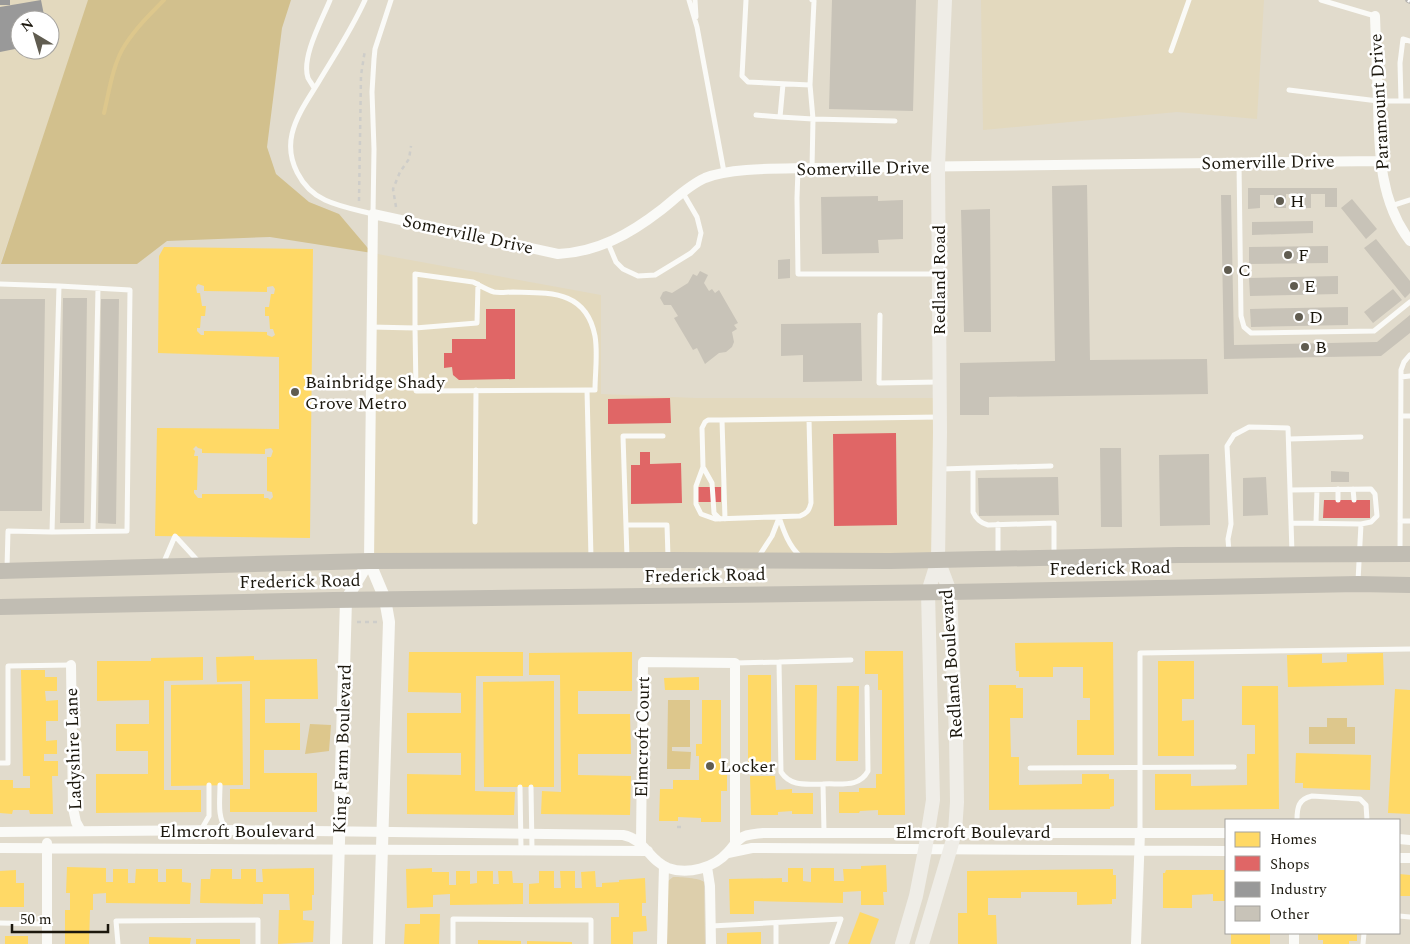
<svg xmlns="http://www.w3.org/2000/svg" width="1410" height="944" viewBox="0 0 1410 944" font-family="Spectral,serif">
	<rect width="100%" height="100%" fill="#e1dbcc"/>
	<path fill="#e3d9be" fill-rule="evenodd" d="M0,0H88L82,30L0,264ZM20,20H50V50H20Z
		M981,0H1264L1257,119L1177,112L983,130Z
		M372,253L601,295V394L695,398H939L944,560L369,561Z"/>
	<path fill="#ddcfac" d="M673,877C680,877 700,878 704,882L705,944H667L668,881Z"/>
	<path fill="#d2c08d" d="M88,0H291L282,28L267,147L276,174L309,202L339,214L372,253L270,237L167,241L137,264H1Z"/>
	<path fill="#ddc78c" d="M668,700H690V747H672V751L691,752L690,769H667Z
		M1327,718H1347V727H1355V744H1309V727H1327Z
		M310,724L331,725L329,751L305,754Z"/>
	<path fill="#ffd966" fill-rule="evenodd" d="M164,247L313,249L310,538L155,536L157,428L279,429V357L158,353L159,256ZM198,284L204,286V291L267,292V287L273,286L275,289L274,294H271L269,307H265V316H269L270,329H273L275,335L272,337L267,335V332L204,331V335H201L197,331V328H200L201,316H205L206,306H202L200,293H197L196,287ZM196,446L198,448L202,449V453L265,454V449L271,448L273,451L271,457H267V491L272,492L273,497L270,500L268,498H264V494H202V498H198L194,493V490H197L198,456H194L195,451L193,449Z
		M1113,642L1114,755H1077V720H1090V698H1083V667H1053V677H1019V671H1016L1015,643Z
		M865,651H903L905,815H878V810L860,811L859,813H839V792H859V788H876V774H882V690H878V674H865Z
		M409,652H523V676H476L475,791L515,792L514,815L407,814V774L461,775V753H407V713H461V693L408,692Z
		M632,652V691H578V714H630L631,754H578V775L631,776L630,815L541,814L542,791L561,792L560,675H529V653Z
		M1383,653L1384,685L1288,687L1287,655L1322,654V663L1347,662V654Z
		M254,656V660L317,659L318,699H265V723H300V750H264V773H317V812H230V789H250V681L217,682L216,657Z
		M203,657V680L164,681V790H201V812L96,813V774H148V751H116V724H149V700L97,701V661H151V658Z
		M1158,661H1194V699H1182V721L1194,720V756H1158Z
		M21,670H45V677H57V691H45L46,701L58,700V721H46V741L57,740V754H44V761H58V776H52L53,814H30L29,810H13L12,814L0,813V780H13V788H30V776H23Z
		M748,675H771V771H748Z
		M699,677V690H665L664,678Z
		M554,681V787H484L483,682Z
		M242,684L243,785L171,786V685Z
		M795,685H817L816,760H795Z
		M989,685H1016V688H1023V718H1010L1011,757H1019V785L1082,784V774H1109V779H1114V806L1110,807V809L989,810Z
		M837,686H859L858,761H836Z
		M1242,686H1278L1279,809L1155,810V774H1191V786L1247,785V754H1255V725H1242Z
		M1395,689L1410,690V814L1388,813Z
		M702,700H721V775H727V791H721V822H701V818L678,817V821H659L660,789H673V780H699V756H696V744H702Z
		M1296,753L1371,755L1370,790L1303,788V783H1295Z
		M750,776H775L776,790L792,789V793H813V814H792V811L778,812V815H751Z
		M886,865L887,892H883L884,905H861V891L843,892V903L754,901V914H730L729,879L782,878V882H788V868H803V881L811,882V868H834V881H844L843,869H861V866Z
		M67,867L106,868V882H113V869H128V883H135L136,869H158V882H166V869H182V882L191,883L190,904L106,903V893L93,894V910H90L89,944H65V910H70V893H66Z
		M314,868V895H312V910L303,911V920L314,921L313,942L278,944L279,910H290L289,894H263V904L200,903L201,879H210L211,869H232V879H241V869H256V882H263L262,869Z
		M432,868V872H449V885H456V871H470V884L477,883V871H493V884H499L498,871H512L513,883H523V904L450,905V894L433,895V907L407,908L406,869Z
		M1113,869V875H1116V899H1112V904L1077,905V892H1021V898H988V915H996L997,944H958V913H967V871Z
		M16,870V883H24V907H0V871Z
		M1166,870H1226V901H1213V894L1192,895V908H1163V873H1165Z
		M539,871H554V888H561L560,871H575V888H582L581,872L595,871L596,887H602V883L619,882V880L645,878L646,903H642V916H646L647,931L633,932V944H611V917H619V903L529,904V884L539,883Z
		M1399,874L1410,875V896H1399Z
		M860,912L879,919L870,944H848Z
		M420,914H440L439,944H404L405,924H420Z
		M761,932V944H727V933Z
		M1231,933H1270V944H1231Z
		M1318,933H1357V941H1349V944H1323V940H1318Z
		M5,936H28V944H5Z
		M149,937L191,938L190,944H149Z
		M196,939H240V944H196Z
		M478,940L521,941V944H478Z
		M527,941L572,942V944H527Z"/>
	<path fill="#e06666" d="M486,309H515V379L459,380L453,375L452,367L444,368V353H452V339H486Z
		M670,398L671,423L608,424V399Z
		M896,433L897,525L834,526L833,434Z
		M640,452H650V464L681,463L682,503L631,504V465H640Z
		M697,487H721V502H697Z
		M1324,500H1370V518H1323Z"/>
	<path fill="#999" d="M0,0H10V5H0Z
		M41,0L45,20H20V48L0,52V7Z"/>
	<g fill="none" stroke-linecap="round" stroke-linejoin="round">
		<path stroke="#ddc78c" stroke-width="4" d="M104,113C109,92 113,63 125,45C136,28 150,14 164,0"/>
	</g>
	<path fill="#c8c3b8" d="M832,0H916L913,111L829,109Z
		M1087,185L1090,360L1207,359L1208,394L989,397V415H960V363L1055,361L1052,186Z
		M1248,188H1337V207H1325V194H1311V208H1300V194H1286V208H1274V195H1260V208L1248,209Z
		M1221,195H1231L1234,345L1377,342L1410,315V333L1381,356L1224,359Z
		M878,196V201L903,200V239L878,240L879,253L822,254L821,197Z
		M1352,199L1377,229L1366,239L1341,208Z
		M990,209L991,332H964L961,210Z
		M1313,221V233L1252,235V222Z
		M1376,239L1410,281V293L1405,298L1364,248Z
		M1328,246V263L1249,264V247Z
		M790,259V278L778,279V260Z
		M700,271L708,275L704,283L709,291L712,289L715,293L719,290L738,323L734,325L737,329L732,332L734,342L732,347L726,352L719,353L705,364L697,348L693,350L674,318L678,316L671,305H664L660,298L663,292L666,291L672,293L688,283L693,274L697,276Z
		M1338,276V294L1250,296L1249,278Z
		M1393,289L1402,300L1373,323L1364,312Z
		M63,298H87L84,523H60Z
		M0,299H45L42,511H0Z
		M101,299H119L116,524L98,523Z
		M1348,307V325L1251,327L1250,309Z
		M861,323L862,381L803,382V355L781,356V324Z
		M1100,448H1121L1122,527H1101Z
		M1209,454L1210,525L1160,526L1159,455Z
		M1331,471L1349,472V482H1331Z
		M1058,477L1059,515L979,516L978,478Z
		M1266,477L1268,515L1243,516V478Z"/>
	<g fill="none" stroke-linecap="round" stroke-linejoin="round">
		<path stroke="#cecdc9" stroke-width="2.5" stroke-dasharray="4 4" stroke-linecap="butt" d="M359,201L361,75L365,50
			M396,207L393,189L400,172L409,159L411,146
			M357,622H377
			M677,827H682"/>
		<path stroke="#fafaf7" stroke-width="5" d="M365,0C352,29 334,56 318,83C308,99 296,116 292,134C286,160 301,189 325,200C340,207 357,210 373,214L374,149L372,92L374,59L375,49L391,0
			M689,0L697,27L724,172
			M695,0L696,17
			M746,0L742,76L748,82L810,85
			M1321,0L1375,16
			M1171,51L1189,0
			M314,88C313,85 310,82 308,78C301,57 322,20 330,0
			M1289,90L1378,101H1410
			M1401,101L1400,63L1403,39L1410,41
			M756,115L780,117L783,84
			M780,117L813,119L810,85L814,1L812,0
			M1239,163L1241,316L1244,327L1251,333L1374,331L1410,302
			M812,168L813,119L895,121
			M798,169L797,198L798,274H937
			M1391,206L1410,200
			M608,243L616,262L623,269L638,276L655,275L691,253L698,246L701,233L697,217L683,193
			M0,284L59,286L52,532L8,531L7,568
			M478,284L477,323L415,328V274L473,282C479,285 487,290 494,292C499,293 507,292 513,292C550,293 586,290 595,336C598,353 595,373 595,390H587
			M880,315L879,383L939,382
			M371,327L415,328L416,391L587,390L591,558
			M1401,377L1410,376
			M1401,416H1410
			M809,419L811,503C809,511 807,513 800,516L715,519L701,514L696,504V486L703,467L702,428L705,422L708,420H722L939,417
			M722,420L725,519
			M1289,439L1361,437
			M703,467L712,483L714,513L720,519
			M973,468L1051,466
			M942,469L973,468V512C976,519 980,523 988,525L1054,523V555
			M1353,489L1354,500
			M1290,490L1371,489L1375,494L1377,516L1371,522L1361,524L1358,581
			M1338,500V489
			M779,517C784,532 789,546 800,556
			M1400,521H1410
			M475,522L476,390
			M1291,523L1361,524
			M1316,523L1317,490
			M998,524V556
			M626,525H667L668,557
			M93,531L98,288
			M52,532L127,531L130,290L59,286
			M1400,551L1401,370L1404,362L1410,355
			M1229,552L1228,539L1231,524L1227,446L1234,435L1249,427L1288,428L1292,553
			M759,556L772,536L779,518
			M627,557L623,436H663
			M163,564L175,536L198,561
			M735,663L779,662
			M0,763H8V666L71,665
			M1030,768L1234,767
			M823,784C841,783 859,788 868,771L867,687
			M220,785C220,801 217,816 226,829
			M520,787L521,849
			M531,787L532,850
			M1297,820C1297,808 1298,799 1312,796L1360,799L1366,805L1367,820
			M201,830L209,816V785
			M824,832L823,784C806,784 791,787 781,772L779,662L851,660
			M1140,832V653L1410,649
			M1399,916L1410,917
			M0,923L47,924
			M776,923V944
			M711,926L841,919L832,944
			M118,944L116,921L258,920V944
			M453,944V919L591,920V944
			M1363,944L1364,933"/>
		<path stroke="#fafaf7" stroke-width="10" d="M1375,16C1376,45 1377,73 1378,101C1379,149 1379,201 1410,241
			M369,561L373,214L558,254C598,252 630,234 661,210C675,199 689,185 705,178C732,167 783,169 815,168L1380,161
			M71,665L73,808L76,822L81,831
			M0,832L226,830L623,835C645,839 648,860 668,868C688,875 714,868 728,852C733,847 735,842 741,838C746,834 756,834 763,833H1226
			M1399,839L1410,840
			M641,843L643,662L735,663V843
			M0,848L648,851
			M728,853L752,848L1226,851
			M1399,858H1410
			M707,867L710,886L711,944
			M47,944V843
			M662,944L664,866
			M1136,944L1140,832
			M1294,944V933"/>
		<path stroke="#fafaf7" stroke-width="12" d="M369,561L385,599L389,622L379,944
			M336,944L346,600L369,561"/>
		<path stroke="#efede7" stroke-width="14" d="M902,944L916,896L925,850L933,800L928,592L938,560L940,432L938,166L945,0
			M922,944L950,850L955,832L957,802L956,736L950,592L938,560"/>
		<path stroke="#c1bdb3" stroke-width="16" d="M0,571L369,561L668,560L890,561L1179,555L1410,554
			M0,607L334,600L950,592L1358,584L1410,585"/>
		<defs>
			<path id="rail" d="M1408,0L1410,1"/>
		</defs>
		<use href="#rail" stroke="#b4b2ae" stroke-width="5.5"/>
		<use href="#rail" stroke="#fff" stroke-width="4" stroke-dasharray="11" stroke-linecap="butt"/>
	</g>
	<g fill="#605c50" stroke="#fff" stroke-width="2">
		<circle cx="1280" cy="201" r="5"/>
		<circle cx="1288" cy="255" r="5"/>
		<circle cx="1228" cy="270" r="5"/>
		<circle cx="1294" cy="286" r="5"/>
		<circle cx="1299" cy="317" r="5"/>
		<circle cx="1305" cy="347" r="5"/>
		<circle cx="295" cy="392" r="5"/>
		<circle cx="710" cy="766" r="5"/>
	</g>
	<g text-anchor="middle" stroke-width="5" stroke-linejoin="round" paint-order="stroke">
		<g font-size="18" fill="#1b170d" stroke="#fff">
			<text transform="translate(1379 102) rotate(-93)" y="6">Paramount Drive</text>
			<text transform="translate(1268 162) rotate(-1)" y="6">Somerville Drive</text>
			<text transform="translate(863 168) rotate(-1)" y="6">Somerville Drive</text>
			<text transform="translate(468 234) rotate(12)" y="6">Somerville Drive</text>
			<text transform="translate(939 280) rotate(-90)" y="6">Redland Road</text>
			<text transform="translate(1110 568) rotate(-1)" y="6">Frederick Road</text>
			<text transform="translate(705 575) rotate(-1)" y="6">Frederick Road</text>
			<text transform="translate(300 581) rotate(-1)" y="6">Frederick Road</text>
			<text transform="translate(951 664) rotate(-94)" y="6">Redland Boulevard</text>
			<text transform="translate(642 737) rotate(-89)" y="6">Elmcroft Court</text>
			<text transform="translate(73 749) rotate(-92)" y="6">Ladyshire Lane</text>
			<text transform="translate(342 749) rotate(-88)" y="6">King Farm Boulevard</text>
			<text x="237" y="837">Elmcroft Boulevard</text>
			<text x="973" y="838">Elmcroft Boulevard</text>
		</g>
		<g font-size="18" fill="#1b170d" stroke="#fff" text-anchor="start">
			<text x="1290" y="207">H</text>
			<text x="1298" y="261">F</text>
			<text x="1238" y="276">C</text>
			<text x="1304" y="292">E</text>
			<text x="1309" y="323">D</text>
			<text x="1315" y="353">B</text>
			<text x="305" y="388">Bainbridge Shady<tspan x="305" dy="21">Grove Metro</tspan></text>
			<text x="720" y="772">Locker</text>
		</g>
	</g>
	<rect x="1225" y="819" width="175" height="115" fill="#ffffff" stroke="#a4a29e"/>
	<rect x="1235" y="832" width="25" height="15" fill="#ffd966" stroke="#a4a29e"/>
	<text x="1270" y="844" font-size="15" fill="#1b170d">Homes</text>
	<rect x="1235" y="856" width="25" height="15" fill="#e06666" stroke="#a4a29e"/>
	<text x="1270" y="869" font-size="15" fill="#1b170d">Shops</text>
	<rect x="1235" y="882" width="25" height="15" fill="#999999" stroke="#a4a29e"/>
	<text x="1270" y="894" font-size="15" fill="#1b170d">Industry</text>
	<rect x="1235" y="906" width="25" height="15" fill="#c8c3b8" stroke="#a4a29e"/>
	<text x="1270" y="919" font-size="15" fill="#1b170d">Other</text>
	<g transform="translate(35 35) rotate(322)"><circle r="24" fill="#ffffff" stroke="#a4a29e"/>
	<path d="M0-4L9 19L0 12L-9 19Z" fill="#605c50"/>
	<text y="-8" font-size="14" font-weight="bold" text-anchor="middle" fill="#1b170d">N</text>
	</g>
	<path d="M12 924v8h96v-8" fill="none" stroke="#1b170d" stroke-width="2.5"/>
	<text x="20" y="924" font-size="15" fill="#1b170d" stroke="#ffffff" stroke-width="4" paint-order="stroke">50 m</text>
</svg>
